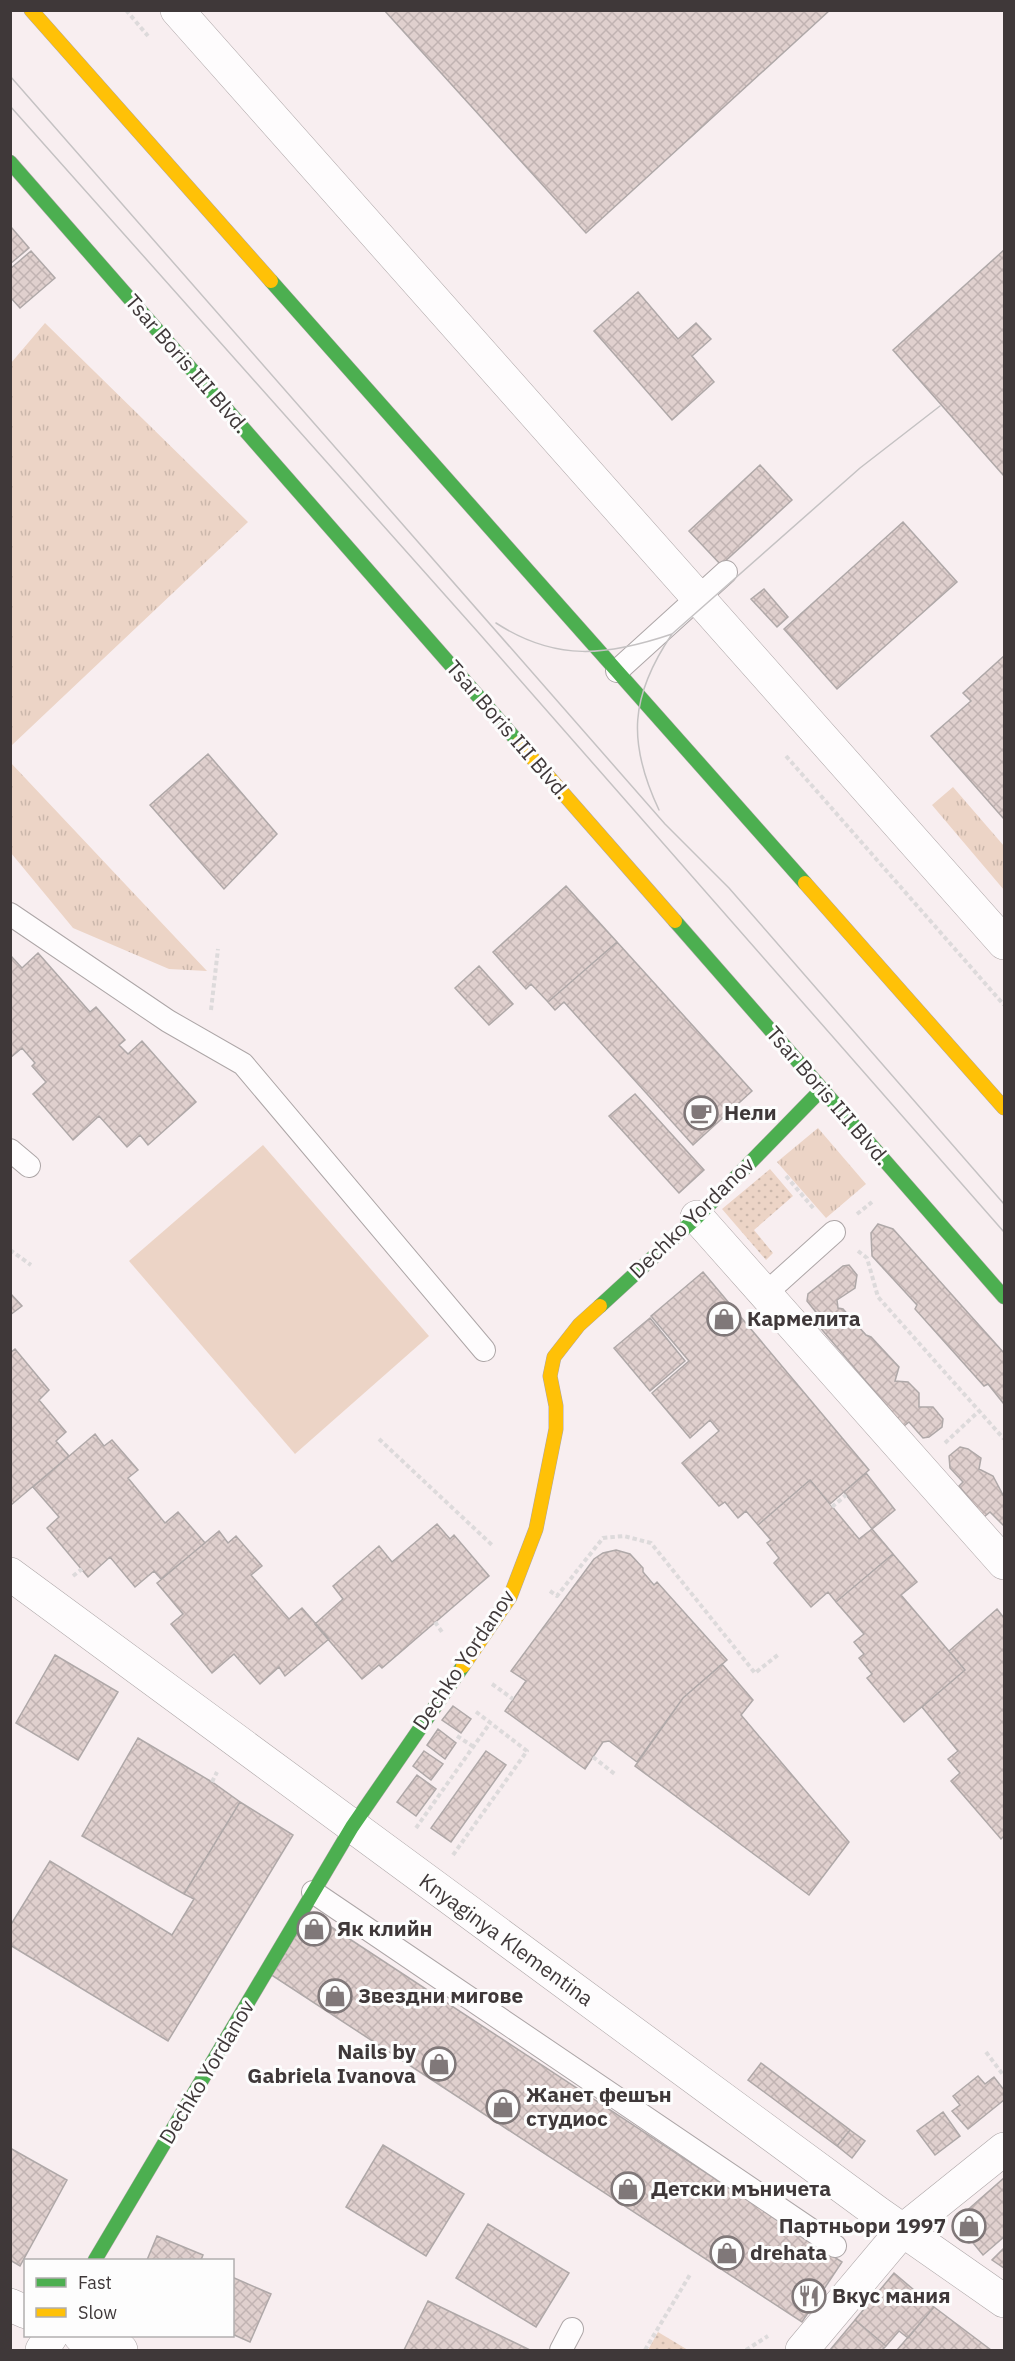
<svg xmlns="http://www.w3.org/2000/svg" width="1015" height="2361" viewBox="0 0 1015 2361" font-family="'IBM Plex Sans',sans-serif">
	<defs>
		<pattern id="grass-tufts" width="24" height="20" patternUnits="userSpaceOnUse" patternTransform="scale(1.5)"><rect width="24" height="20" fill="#ecd4c6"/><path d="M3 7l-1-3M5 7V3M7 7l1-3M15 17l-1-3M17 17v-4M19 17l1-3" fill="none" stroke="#cbb7ab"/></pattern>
		<pattern id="park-dots" width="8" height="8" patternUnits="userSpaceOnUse" patternTransform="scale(1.5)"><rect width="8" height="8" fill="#ecd4c6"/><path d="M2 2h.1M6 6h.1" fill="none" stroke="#cbb7ab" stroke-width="1.8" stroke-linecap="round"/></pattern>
		<pattern id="building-cross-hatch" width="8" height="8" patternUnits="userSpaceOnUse" patternTransform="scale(1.5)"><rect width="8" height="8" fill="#e0d0ce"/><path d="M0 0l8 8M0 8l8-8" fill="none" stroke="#c1b3b2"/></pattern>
	</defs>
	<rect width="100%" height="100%" fill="#f8eef0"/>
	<path fill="url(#grass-tufts)" d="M45,323L248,522L11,746V363Z
		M11,763L207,971L169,969L73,928L11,853Z
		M953,787L1004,846V890L932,805Z
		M818,1128L866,1184L826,1218L777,1162Z"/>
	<path fill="url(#park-dots)" d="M770,1169L793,1196L754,1230L773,1253L766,1260L722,1209Z
		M658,2332L688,2350H648Z"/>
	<path fill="#ecd4c6" d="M263,1145L429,1336L295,1454L129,1261Z"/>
	<path fill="url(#building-cross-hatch)" stroke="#afa8a8" stroke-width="1.5" d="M384,10H830L586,233Z
		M11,227L29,248L10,264V228Z
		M1004,250V476L893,350Z
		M31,251L55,278L20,308L10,297V269Z
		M638,292L678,339L696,323L711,339L692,356L714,382L672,420L594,331Z
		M760,465L792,500L721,565L689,531Z
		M903,522L957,582L837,689L784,629Z
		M764,589L788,617L777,627L751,599Z
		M1004,656V819L931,736L971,701L963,693Z
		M208,754L277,834L224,889L150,805Z
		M566,886L617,942L548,1002L531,984L526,989L493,952Z
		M617,942L752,1091L693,1145L564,1002L555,1010L548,1002Z
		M38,953L90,1012L96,1007L125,1040L119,1045L128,1054L142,1041L196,1102L148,1145L140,1135L127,1147L99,1116L73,1140L33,1094L46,1082L32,1066L35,1063L22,1048L10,1058V955L22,968Z
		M479,966L513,1004L489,1025L455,988Z
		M635,1094L704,1170L679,1193L609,1116Z
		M878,1224L893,1229L1004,1353V1404L988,1384L984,1386L915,1309L917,1305L872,1256L871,1233Z
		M849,1265L857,1275L855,1288L837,1300L838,1308L843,1309L866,1335L871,1337L899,1367L895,1381L908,1382L919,1393V1407H933L943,1419L942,1427L929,1437L923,1438L909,1422L904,1426L818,1325L823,1321L807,1301L808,1294L843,1266Z
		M703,1272L869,1470L830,1504L810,1480L758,1525L746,1511L738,1518L725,1502L719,1506L682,1463L719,1431L710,1420L690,1438L652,1393L689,1361L651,1316Z
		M10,1293L22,1306L10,1315Z
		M650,1318L685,1361L650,1391L614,1348Z
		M15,1349L49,1390L39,1400L66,1432L56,1441L69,1456L11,1505L10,1353Z
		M95,1434L104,1446L112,1440L138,1470L128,1478L165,1523L178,1512L205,1543L161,1579L154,1571L135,1587L110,1557L88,1577L47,1528L59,1517L33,1487Z
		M960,1447L968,1449L981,1458L979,1469L993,1476L1004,1497V1526L990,1512L984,1517L959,1486L963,1482L950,1468L949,1456Z
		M866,1473L895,1510L872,1529L844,1492Z
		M810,1480L859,1539L872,1529L893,1554L836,1602L828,1592L811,1607L774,1563L779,1558L767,1543L771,1540L758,1525Z
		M437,1524L450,1539L454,1535L489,1576L382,1668L379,1665L362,1679L315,1624L343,1599L333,1586L379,1546L392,1562Z
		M219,1531L228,1543L236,1536L262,1566L251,1575L289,1619L302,1608L329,1639L285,1676L279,1667L260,1684L234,1654L212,1673L171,1624L183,1614L157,1583Z
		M616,1550L630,1554L643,1568V1572L654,1585L657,1582L727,1660L683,1698L637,1762L609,1741L603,1742L585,1769L505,1711L526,1681L511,1671L594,1559L603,1553Z
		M893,1554L917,1582L901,1595L965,1670L904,1722L867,1678L872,1674L859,1658L864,1654L854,1642L864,1634L836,1602Z
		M997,1609L1004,1618V1836L1001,1839L951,1781L960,1773L948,1759L958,1751L922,1707L965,1670L949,1651Z
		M55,1655L118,1692L78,1760L16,1723Z
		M722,1664L753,1700L741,1715L849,1842L809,1895L635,1766L683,1698Z
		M453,1706L471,1719L461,1733L442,1720Z
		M438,1729L456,1743L445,1759L427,1745Z
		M138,1738L212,1782L240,1802L184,1894L82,1836Z
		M424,1751L443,1764L431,1780L413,1766Z
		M486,1751L506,1765L451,1842L431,1828Z
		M417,1775L436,1789L416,1816L397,1802Z
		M240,1802L293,1835L168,2041L10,1945V1926L50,1861L172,1935L194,1899L184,1894Z
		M310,1913L842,2262L802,2322L270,1974Z
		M761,2063L850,2130L837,2146L748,2080Z
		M978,2076L985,2084L994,2077L1004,2090V2100L968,2129L952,2111L960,2105L953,2096Z
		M943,2112L960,2136L935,2155L917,2131Z
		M850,2130L865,2141L852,2158L837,2146Z
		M383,2145L464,2194L426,2256L346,2207Z
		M10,2148L67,2180L20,2266L10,2260Z
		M1004,2178V2237L983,2255L955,2221Z
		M488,2224L569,2273L536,2327L456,2278Z
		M157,2236L203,2255L201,2260H147Z
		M1004,2248V2268L992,2260Z
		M894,2273L934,2307L908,2338L899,2331L886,2346L855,2320Z
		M232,2277L271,2294L250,2342L232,2334Z
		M428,2301L530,2350H404Z
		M934,2307L991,2350H897Z
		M855,2320L886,2346L882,2350H830Z"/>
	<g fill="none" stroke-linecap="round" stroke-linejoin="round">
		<defs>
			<path id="lane" d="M617,671L726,572
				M10,914L168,1021L243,1064L484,1350
				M10,1150L29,1166
				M765,1294L834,1232
				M313,1892L835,2246
				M561,2350L572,2329"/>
			<path id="street" d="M177,10L1004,943
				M697,1217L1004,1563
				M10,1574L878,2213L1004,2301
				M10,2305L26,2312
				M80,2336L121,2350
				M42,2350L51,2336
				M802,2350L902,2231L1004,2149"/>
			<path id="fast" d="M10,162L519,743
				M271,281L805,883
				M675,921L1004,1297
				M600,1306L697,1217L822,1089
				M95,2260L352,1827L463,1666"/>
			<path id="slow" d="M31,10L271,281
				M519,743L675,921
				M805,883L1004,1108
				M463,1666L510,1597L536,1529L556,1429V1406L550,1376L554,1357L579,1325L600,1306"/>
		</defs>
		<use href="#lane" stroke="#ada6a7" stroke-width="24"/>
		<use href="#street" stroke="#ada6a7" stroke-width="34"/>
		<use href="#fast" stroke="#ada6a7" stroke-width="15"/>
		<use href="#slow" stroke="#ada6a7" stroke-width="15"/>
		<path stroke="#dddadb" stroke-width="4" stroke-dasharray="4.5 3" stroke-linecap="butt" d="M126,10L148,36
			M786,756L1004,1005
			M211,1010L218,949
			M786,1176L814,1209
			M857,1214L872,1202
			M10,1250L31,1265
			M858,1251L867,1258L878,1297L1004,1439
			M379,1439L492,1545
			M945,1443L979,1411
			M832,1507L846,1495
			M73,1576L82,1569
			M550,1591L557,1596L603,1538L624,1536L651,1543L755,1673L779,1654
			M435,1622L442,1632
			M492,1684L513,1699
			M457,1736L474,1747
			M593,1757L616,1775
			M212,1782L217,1772
			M416,1828L490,1723
			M453,1855L527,1751L475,1711
			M986,2052L1004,2076
			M645,2350L691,2273
			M746,2350L768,2336"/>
		<use href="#lane" stroke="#fefcfd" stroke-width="22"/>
		<use href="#street" stroke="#fefcfd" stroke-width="33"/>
		<use href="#fast" stroke="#4caf50" stroke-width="14"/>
		<use href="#slow" stroke="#ffc107" stroke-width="14"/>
		<path stroke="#c5c2c3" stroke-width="1.5" d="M10,76L665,824L729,888L1004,1204
			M10,106L477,631L1004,1232
			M496,623C556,662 607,656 672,634L860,468L940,406
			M659,810C627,742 630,696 672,634"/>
	</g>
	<defs>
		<symbol id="cafe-ring" viewBox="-11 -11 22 22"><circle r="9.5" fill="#fdfdfd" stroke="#807879" stroke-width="1.5"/><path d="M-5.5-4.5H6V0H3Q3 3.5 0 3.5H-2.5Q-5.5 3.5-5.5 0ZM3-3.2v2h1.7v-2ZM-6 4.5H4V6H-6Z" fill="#807879"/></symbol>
		<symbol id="shop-ring" viewBox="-11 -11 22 22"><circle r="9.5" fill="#fdfdfd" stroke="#807879" stroke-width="1.5"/><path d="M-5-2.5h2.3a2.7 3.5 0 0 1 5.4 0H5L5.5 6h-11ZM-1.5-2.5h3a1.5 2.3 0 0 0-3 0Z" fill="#807879"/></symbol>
		<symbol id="restaurant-ring" viewBox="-11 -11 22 22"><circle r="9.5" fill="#fdfdfd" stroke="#807879" stroke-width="1.5"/><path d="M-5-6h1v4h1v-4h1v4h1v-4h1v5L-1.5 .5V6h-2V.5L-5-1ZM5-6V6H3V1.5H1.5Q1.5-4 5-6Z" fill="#807879"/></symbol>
	</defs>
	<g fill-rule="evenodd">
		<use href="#cafe-ring" x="682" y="1094" width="38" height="38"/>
		<use href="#shop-ring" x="705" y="1300" width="38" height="38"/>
		<use href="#shop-ring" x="295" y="1910" width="38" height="38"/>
		<use href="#shop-ring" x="316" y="1977" width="38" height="38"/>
		<use href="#shop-ring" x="420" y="2045" width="38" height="38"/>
		<use href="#shop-ring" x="484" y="2088" width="38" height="38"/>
		<use href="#shop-ring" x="609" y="2170" width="38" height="38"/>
		<use href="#shop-ring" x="950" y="2207" width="38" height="38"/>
		<use href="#shop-ring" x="708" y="2234" width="38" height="38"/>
		<use href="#restaurant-ring" x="790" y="2277" width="38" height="38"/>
	</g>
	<g text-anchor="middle" stroke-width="6" stroke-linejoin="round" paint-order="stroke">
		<g font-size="21" fill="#3f3839" stroke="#fdfdfd">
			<text transform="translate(187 364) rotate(49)" y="7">Tsar Boris III Blvd.</text>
			<text transform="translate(508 730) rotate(49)" y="7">Tsar Boris III Blvd.</text>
			<text transform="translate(828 1096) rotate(49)" y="7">Tsar Boris III Blvd.</text>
			<text transform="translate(692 1218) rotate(-44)" y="7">Dechko Yordanov</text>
			<text transform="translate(464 1660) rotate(-56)" y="7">Dechko Yordanov</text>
			<text transform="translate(506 1940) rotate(36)" y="7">Knyaginya Klementina</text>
			<text transform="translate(207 2072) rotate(-59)" y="7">Dechko Yordanov</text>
		</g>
		<g font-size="21" font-weight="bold" fill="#3f3839" stroke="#fdfdfd" text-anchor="start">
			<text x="724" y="1120">Нели</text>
			<text x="747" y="1326">Кармелита</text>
			<text x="337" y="1936">Як клийн</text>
			<text x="358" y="2003">Звездни мигове</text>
			<text x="416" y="2059" text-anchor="end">Nails by<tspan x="416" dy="24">Gabriela Ivanova</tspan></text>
			<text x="526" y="2102">Жанет фешън<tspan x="526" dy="24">студиос</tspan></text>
			<text x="651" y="2196">Детски мъничета</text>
			<text x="946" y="2233" text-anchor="end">Партньори 1997</text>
			<text x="750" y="2260">drehata</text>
			<text x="832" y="2303">Вкус мания</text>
		</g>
	</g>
	<rect width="1015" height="2361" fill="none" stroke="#3f3839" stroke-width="24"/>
	<rect x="24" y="2259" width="210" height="78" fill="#fdfdfd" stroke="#b1aeaf" stroke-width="1.5"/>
	<rect x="36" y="2278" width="30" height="9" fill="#4caf50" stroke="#b1aeaf" stroke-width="1.5"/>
	<text x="78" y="2289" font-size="18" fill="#3f3839">Fast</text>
	<rect x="36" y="2308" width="30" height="9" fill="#ffc107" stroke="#b1aeaf" stroke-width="1.5"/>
	<text x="78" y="2319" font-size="18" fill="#3f3839">Slow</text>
</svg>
